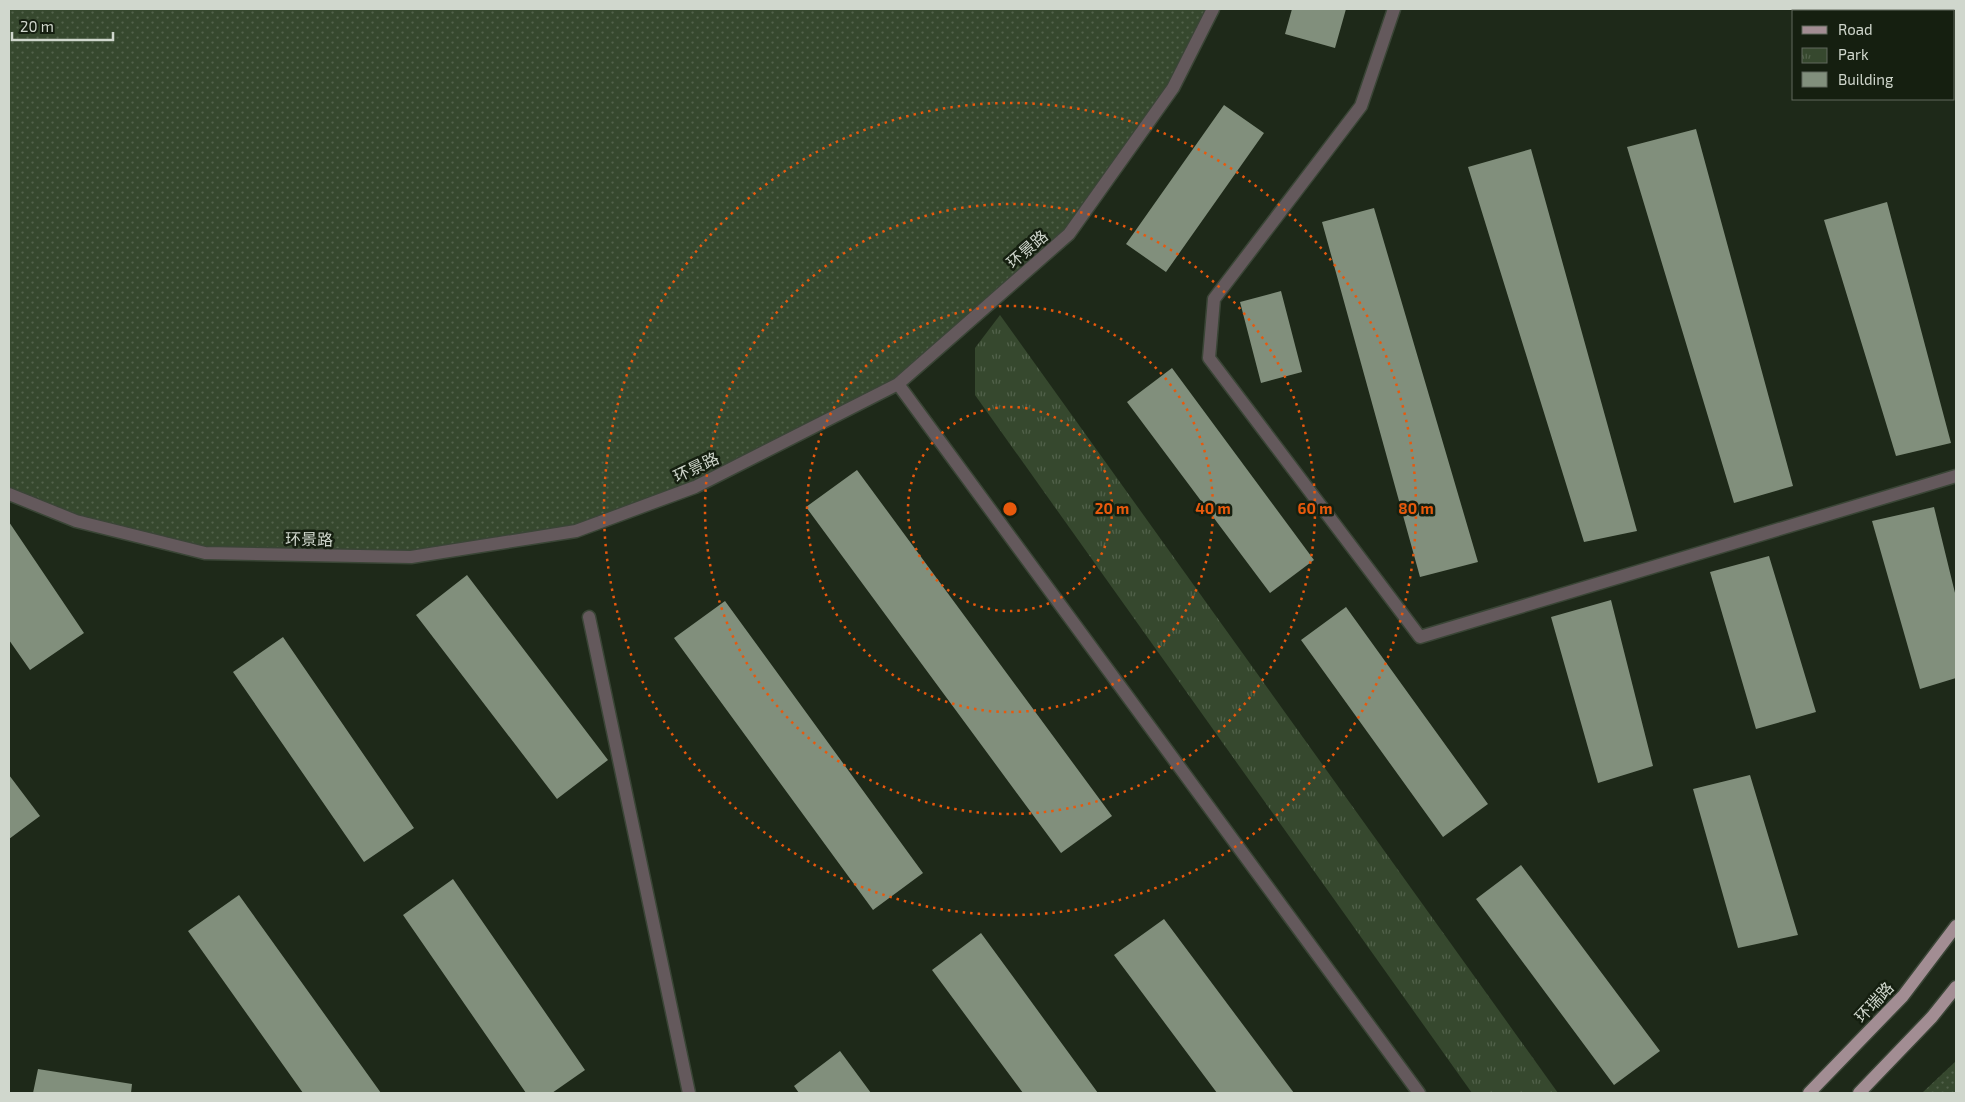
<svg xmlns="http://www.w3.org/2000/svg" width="1965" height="1102" viewBox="0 0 1965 1102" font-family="'Exo 2','Noto Sans SC',sans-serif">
	<defs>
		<pattern id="grass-dots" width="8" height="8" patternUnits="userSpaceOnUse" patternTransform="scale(1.25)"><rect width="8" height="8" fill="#36482e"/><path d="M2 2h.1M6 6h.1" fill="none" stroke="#52624b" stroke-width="1.8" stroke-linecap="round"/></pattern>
		<pattern id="park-tufts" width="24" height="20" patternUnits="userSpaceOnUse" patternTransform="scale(1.25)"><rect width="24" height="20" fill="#36482e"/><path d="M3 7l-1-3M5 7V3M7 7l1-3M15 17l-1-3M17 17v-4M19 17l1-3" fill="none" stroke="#52624b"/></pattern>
	</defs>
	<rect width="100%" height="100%" fill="#1e2919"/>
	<path fill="url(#grass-dots)" d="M9,9H1213L1173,88L1069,234L898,384L695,487L576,531L411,557L205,553L76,521L9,494Z
		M1956,1061V1093H1922Z"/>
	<path fill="url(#park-tufts)" d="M1000,315L1558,1093H1472L975,395V348Z"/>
	<path fill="#818f7c" d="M1292,9H1346L1335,48L1285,34Z
		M1224,105L1264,133L1166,272L1126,244Z
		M1696,129L1793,486L1734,503L1627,147Z
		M1531,149L1637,531L1584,542L1468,167Z
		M1887,202L1951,443L1896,456L1824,220Z
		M1374,208L1478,562L1420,577L1322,222Z
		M1281,291L1302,372L1261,383L1240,302Z
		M1172,368L1314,560L1270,593L1127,402Z
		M857,470L1112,816L1061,853L806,507Z
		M1934,507L1956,597V678L1920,689L1872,521Z
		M9,522L84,633L30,670L9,640Z
		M1769,556L1816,712L1756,729L1710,572Z
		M467,575L608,760L557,799L416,615Z
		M1611,600L1653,766L1598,783L1551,617Z
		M725,601L923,873L873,910L674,638Z
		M1346,607L1488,804L1443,837L1301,640Z
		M283,637L414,828L364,862L233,672Z
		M9,775L40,816L9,839Z
		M1750,775L1798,935L1738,948L1693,789Z
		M1521,865L1660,1051L1614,1085L1476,899Z
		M453,879L585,1070L552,1093H526L403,915Z
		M239,895L381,1093H303L188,931Z
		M1164,919L1294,1093H1217L1114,955Z
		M981,933L1098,1093H1023L932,970Z
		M840,1051L871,1093H799L794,1086Z
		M38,1069L132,1084L131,1093H33Z"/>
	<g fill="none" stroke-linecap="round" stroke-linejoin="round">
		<defs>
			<path id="minor" d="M1394,9L1361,106L1214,299L1209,358L1420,637L1956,476
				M898,384L1419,1093
				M9,494L76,521L205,553L411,557L576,531L695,487L898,384L1069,234L1173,88L1213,9
				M589,617L689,1093"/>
			<path id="major" d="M1809,1093L1903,996L1956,926
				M1859,1093L1932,1017L1956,987"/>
		</defs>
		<use href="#minor" stroke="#3a4536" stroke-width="15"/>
		<use href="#major" stroke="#3a4536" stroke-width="15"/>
		<use href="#minor" stroke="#64595c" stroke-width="12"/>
		<use href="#major" stroke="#a28d93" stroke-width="12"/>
	</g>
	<g fill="none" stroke="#e8590c" stroke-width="2.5" stroke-dasharray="2.5 5">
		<circle cx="1010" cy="509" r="102"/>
		<circle cx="1010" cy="509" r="203"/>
		<circle cx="1010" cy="509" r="305"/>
		<circle cx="1010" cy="509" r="406"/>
	</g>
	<g text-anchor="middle" stroke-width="5" stroke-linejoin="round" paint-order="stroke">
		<g font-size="16" fill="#d0d7cd" stroke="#151f10">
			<text transform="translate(1027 249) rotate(-41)" y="6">环景路</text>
			<text transform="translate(696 467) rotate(-25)" y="6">环景路</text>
			<text transform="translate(309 539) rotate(1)" y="6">环景路</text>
			<text transform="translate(1874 1002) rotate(-47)" y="6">环瑞路</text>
		</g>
	</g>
	<circle cx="1010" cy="509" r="8" fill="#e8590c" stroke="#151f10" stroke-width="2.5"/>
	<g font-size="15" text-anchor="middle" font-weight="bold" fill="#e8590c" stroke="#151f10" stroke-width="5" stroke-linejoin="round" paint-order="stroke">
		<text x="1112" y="514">20 m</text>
		<text x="1213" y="514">40 m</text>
		<text x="1315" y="514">60 m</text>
		<text x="1416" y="514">80 m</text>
	</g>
	<rect width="1965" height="1102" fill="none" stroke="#d0d7cd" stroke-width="20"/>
	<rect x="1792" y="10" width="162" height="90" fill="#151f10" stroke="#60695c"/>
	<rect x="1802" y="26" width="25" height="8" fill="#a28d93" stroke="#60695c"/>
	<text x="1838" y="35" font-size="15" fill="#d0d7cd">Road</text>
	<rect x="1802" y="48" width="25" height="15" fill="url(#park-tufts)" stroke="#60695c"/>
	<text x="1838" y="60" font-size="15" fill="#d0d7cd">Park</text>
	<rect x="1802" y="72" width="25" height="15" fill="#818f7c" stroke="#60695c"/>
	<text x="1838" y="85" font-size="15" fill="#d0d7cd">Building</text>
	<path d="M12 32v8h101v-8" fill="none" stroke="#d0d7cd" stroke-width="2.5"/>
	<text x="20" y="32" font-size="15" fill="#d0d7cd" stroke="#151f10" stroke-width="4" paint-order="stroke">20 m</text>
</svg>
